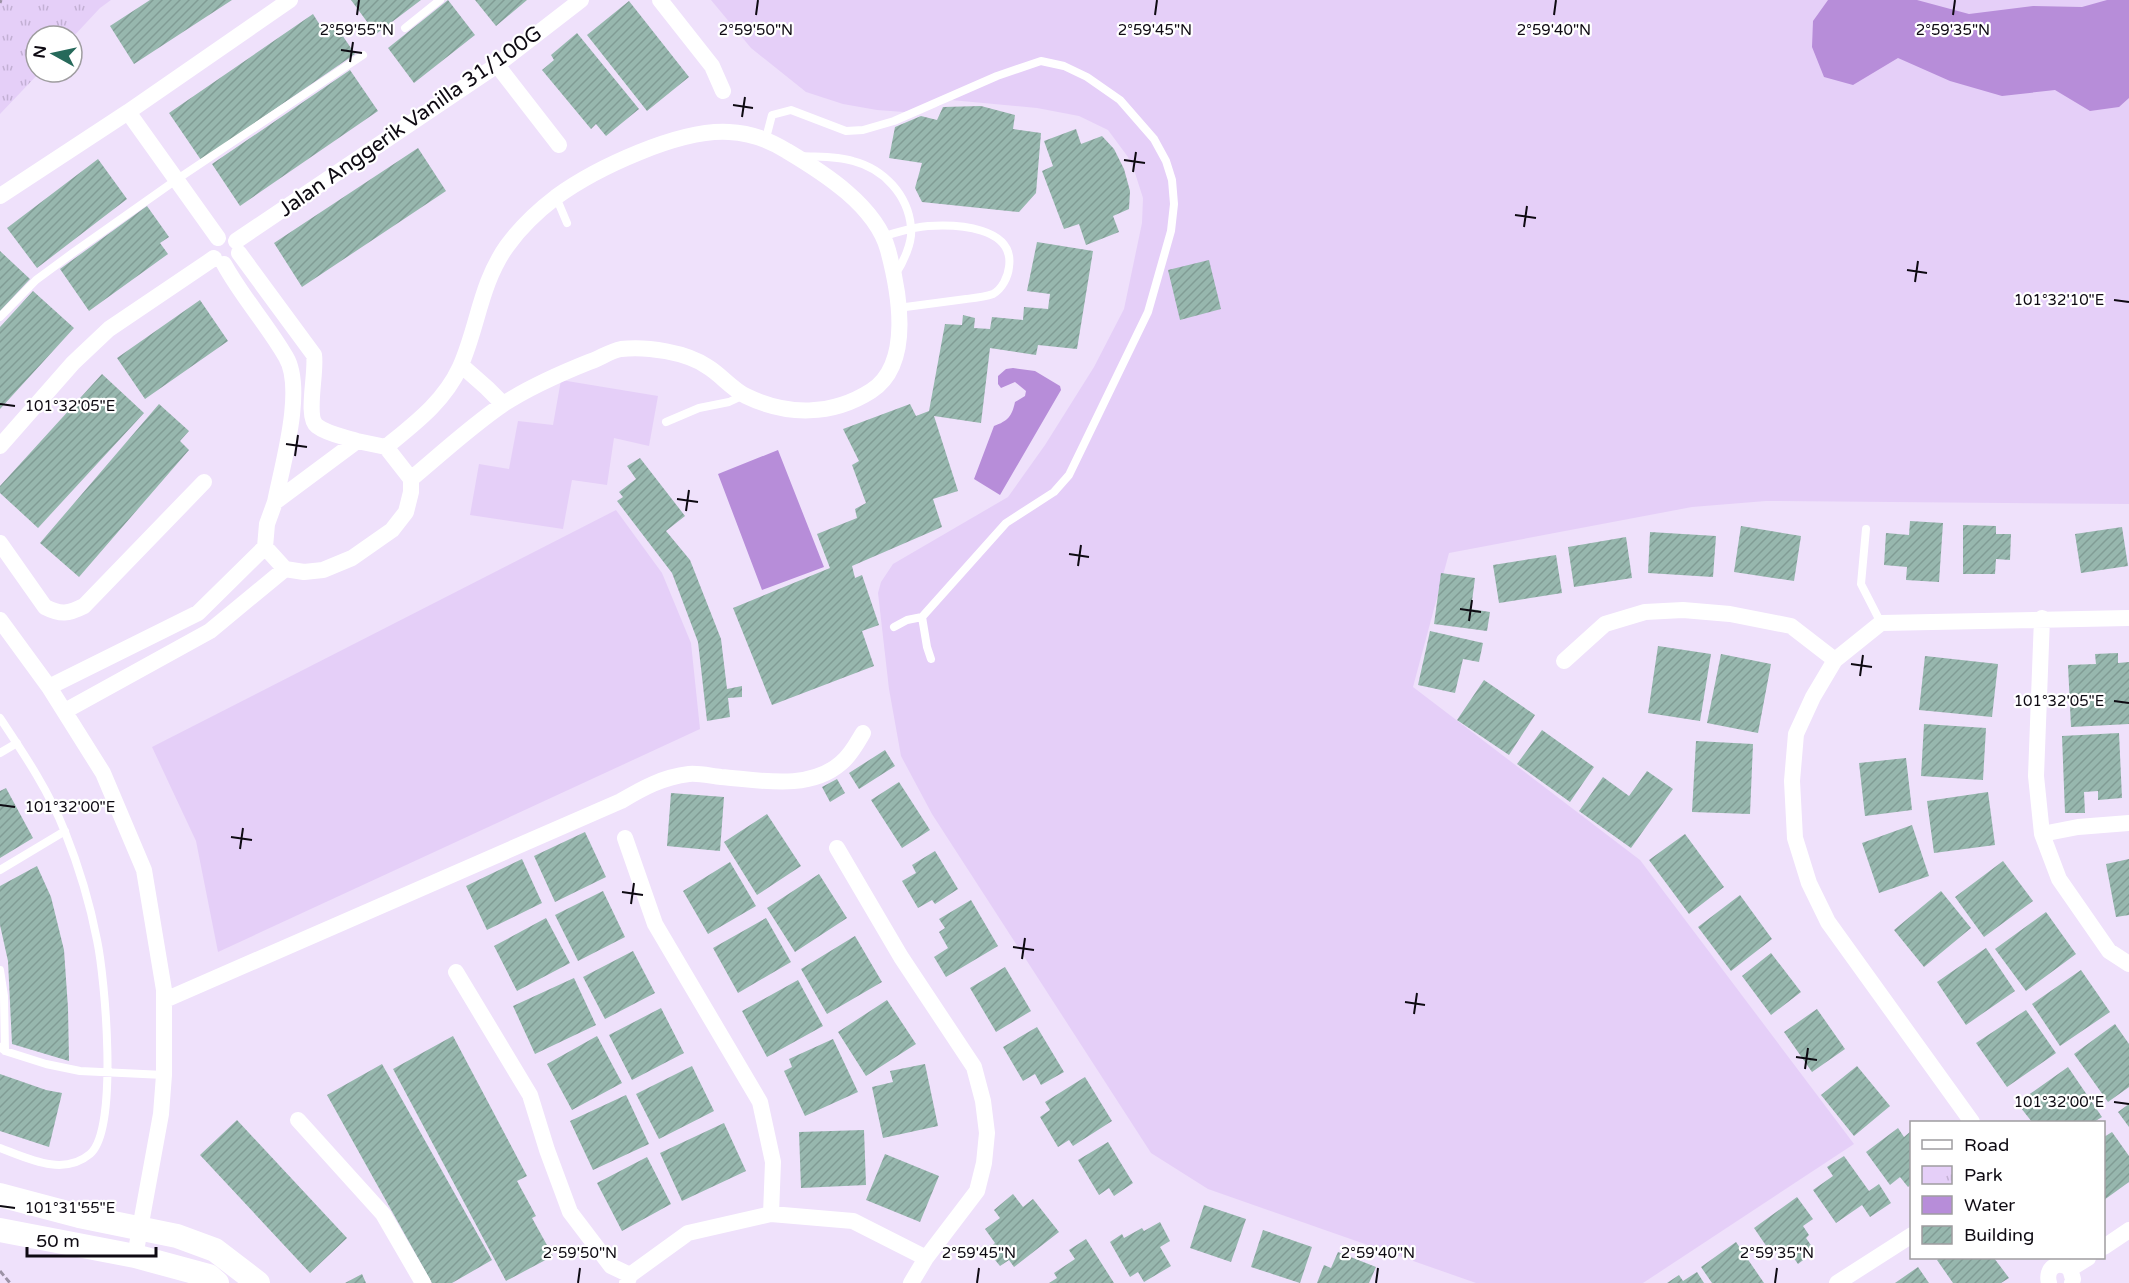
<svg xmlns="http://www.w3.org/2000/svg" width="2129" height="1283" viewBox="0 0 2129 1283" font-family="'Varela Round',sans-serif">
	<defs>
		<pattern id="park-tufts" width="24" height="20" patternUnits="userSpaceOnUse" patternTransform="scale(1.5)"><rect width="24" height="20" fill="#e5cff8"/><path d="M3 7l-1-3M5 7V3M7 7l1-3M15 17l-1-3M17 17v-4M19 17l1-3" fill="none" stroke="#c3b0d4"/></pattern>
		<pattern id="building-hatch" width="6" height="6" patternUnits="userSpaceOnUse" patternTransform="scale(1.5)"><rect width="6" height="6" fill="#97b7ae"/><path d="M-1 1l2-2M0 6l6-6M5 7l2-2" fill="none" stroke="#819c95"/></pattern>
	</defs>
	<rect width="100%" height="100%" fill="#efe1fb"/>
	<path fill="#e5cff8" d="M711,0H2129V504L1766,501L1692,507L1449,553L1413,687L1640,860L1854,1144L1643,1283H1476L1208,1189L1151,1153L932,814L901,756L889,689L878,593L881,582L893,564L1008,497L1045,445L1094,367L1124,309L1142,223L1143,198L1135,173L1128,157L1108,130L1079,116L1037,108L951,100L939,106L904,112L877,110L843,104L806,92L751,48Z
		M561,380L658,396L649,446L614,438L607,485L572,480L563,529L470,515L479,464L509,469L518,421L553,425Z
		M616,510L662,573L691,643L700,729L218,952L196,841L152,747Z"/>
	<path fill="url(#park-tufts)" d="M0,0H111L100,8L72,38V36H36V72H40L0,114Z"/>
	<path fill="#b78dd9" d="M1828,0H1917L1969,14L2033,6L2082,7L2107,0H2129V98L2119,107L2090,111L2055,90L2002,96L1950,81L1898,58L1853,85L1824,77L1812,47L1813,21Z
		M1013,368L1035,371L1060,386L1061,390L1000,495L974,479L994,426C1008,421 1012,416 1015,402L1025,396L1026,391L1015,382L1001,388L998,384V376L1006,369Z
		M778,450L824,567L762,590L718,474Z"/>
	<path fill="url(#building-hatch)" d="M150,0H232L134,64L110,26Z
		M351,0H421L376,34Z
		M448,0L475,35L414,83L388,48Z
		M475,0H527L496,26Z
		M629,1L689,77L647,111L587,35Z
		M313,14L323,30L334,23L355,54L201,160L169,113Z
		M577,33L639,109L606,136L596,124L591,129L542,70L554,60L551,55Z
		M350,70L378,111L240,206L212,164Z
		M981,106L1015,115L1013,129L1041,133L1036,193L1019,212L922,202L915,188L922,163L889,158L895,127L921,116L937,120L943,107Z
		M1076,129L1081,144L1102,136L1114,149L1124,169L1130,191L1129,209L1113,216L1119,232L1086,245L1079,224L1064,229L1042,171L1053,166L1044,141Z
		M418,148L446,191L302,287L274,243Z
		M98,159L127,199L37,268L7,228Z
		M147,206L169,237L160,243L168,254L89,311L60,269Z
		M1037,242L1093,251L1077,349L1038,345L1036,355L990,348L981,423L934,416L958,491L933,499L942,527L852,566L855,578L862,575L879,625L862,631L874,666L772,705L733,608L830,568L817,534L857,518L855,509L866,503L852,465L859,461L843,429L910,404L916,416L929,411L945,324L962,325L963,315L975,318L974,328L990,329L992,317L1023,320L1024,307L1048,309L1050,294L1027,291Z
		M0,251L30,279L0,311Z
		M1209,260L1221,309L1180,320L1168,270Z
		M33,291L74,328L0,409V327Z
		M200,300L228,341L145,399L117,358Z
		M102,374L144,413L38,528L0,493V486Z
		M159,404L189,431L180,441L189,450L79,577L40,543Z
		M640,458L685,516L666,531L690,560L721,639L727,689L742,686V697L728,698L730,717L707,721L698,642L672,573L617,501L623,497L619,492L636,479L627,466Z
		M1910,521L1943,523L1939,582L1906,580L1907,567L1884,565L1886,533L1909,535Z
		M1963,525L1996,526V534H2011L2010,560L1996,559L1995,574H1963Z
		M1741,526L1801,536L1794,581L1734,572Z
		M2122,527L2128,566L2081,573L2075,534Z
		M1650,532L1716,536L1713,577L1648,573Z
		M1626,537L1632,578L1574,587L1568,547Z
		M1556,555L1562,593L1499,603L1493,565Z
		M1441,573L1475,578L1471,609L1490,612L1487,631L1434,624Z
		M1430,631L1483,643L1479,662L1463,659L1455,693L1418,685Z
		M1658,646L1711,654L1700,721L1648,713Z
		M2118,653V663L2129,662V724L2071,727L2068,665L2096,664L2095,654Z
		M1721,654L1771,664L1758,733L1707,723Z
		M1925,656L1998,664L1992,717L1919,710Z
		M1484,680L1535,715L1509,755L1457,720Z
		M1924,724L1986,728L1983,780L1921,776Z
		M1542,730L1594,767L1570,802L1517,764Z
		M2119,733L2122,798L2098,800V791L2084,792L2085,813H2065L2062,736Z
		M1696,741L1753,744L1750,814L1692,812Z
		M885,750L895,766L859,789L849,773Z
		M1906,758L1912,810L1865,816L1859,763Z
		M1647,771L1673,789L1631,848L1579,811L1603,777L1629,796Z
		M837,779L845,793L830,802L822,787Z
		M899,782L930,830L902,848L871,800Z
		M6,788L33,838L0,858V791Z
		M1988,792L1995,845L1934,853L1927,801Z
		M671,793L724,797L720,851L667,846Z
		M767,814L801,866L757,895L724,842Z
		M1912,825L1929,876L1879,893L1862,843Z
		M585,832L606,877L555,902L534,856Z
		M1685,834L1724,887L1689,914L1649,860Z
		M935,851L958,889L935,904L932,900L918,908L902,881L916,873L912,865Z
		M522,859L542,903L487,930L466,886Z
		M2129,859V915L2116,917L2106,864Z
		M2003,861L2033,901L1984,937L1955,897Z
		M730,862L756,906L708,934L683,891Z
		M37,866L51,897L64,950L68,1008L69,1061L12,1044L8,961L0,925V886Z
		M819,874L847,918L795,952L767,908Z
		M603,891L625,937L578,961L555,915Z
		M1941,891L1971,928L1924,967L1894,930Z
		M1740,895L1772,939L1731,971L1698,927Z
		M971,900L998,946L946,977L934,957L948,948L939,932L945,928L939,919Z
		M2046,912L2076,954L2026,991L1995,949Z
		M546,918L570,963L517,991L494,946Z
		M766,918L791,962L738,993L713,948Z
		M855,936L882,982L827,1014L801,969Z
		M1986,948L2015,991L1966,1025L1937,982Z
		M633,951L655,993L605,1019L583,977Z
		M1771,953L1801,992L1771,1015L1742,976Z
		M1005,967L1031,1011L996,1032L970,988Z
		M2081,970L2110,1012L2060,1046L2032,1004Z
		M574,978L596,1025L535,1054L513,1006Z
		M798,980L823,1026L767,1057L742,1011Z
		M887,1000L916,1044L866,1076L838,1032Z
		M661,1008L684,1053L632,1080L609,1035Z
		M1817,1009L1845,1049L1812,1072L1784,1032Z
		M2026,1010L2056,1053L2007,1087L1976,1043Z
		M2115,1024L2129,1044V1087L2108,1102L2074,1054Z
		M1037,1027L1064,1072L1041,1085L1035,1074L1023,1081L1003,1047Z
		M453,1036L527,1176L517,1181L536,1216L532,1218L553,1256L506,1281L393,1069Z
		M597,1036L622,1083L572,1110L547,1064Z
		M833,1039L858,1092L805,1116L784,1071L792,1067L789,1059Z
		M382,1064L492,1260L452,1283H432L327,1095Z
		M925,1064L938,1126L883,1138L872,1087L893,1082L890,1071Z
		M692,1066L714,1111L659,1139L636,1094Z
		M1857,1066L1890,1106L1854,1136L1821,1095Z
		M2068,1067L2102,1117L2094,1122H2032L2017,1103Z
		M0,1074L46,1090L62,1093L49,1147L0,1131Z
		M1085,1077L1112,1121L1073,1146L1069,1140L1058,1147L1040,1117L1050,1110L1045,1102Z
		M626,1095L649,1144L593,1170L570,1121Z
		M2129,1104V1127L2118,1112Z
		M237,1120L347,1238L310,1273L200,1155Z
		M724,1123L746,1171L682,1201L660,1153Z
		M1898,1128L1904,1137L1911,1131V1184L1908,1187L1900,1177L1890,1185L1866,1152Z
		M864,1130L866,1185L801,1188L799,1132Z
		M2112,1132L2129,1156V1182L2104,1200V1137Z
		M1108,1142L1133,1183L1114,1196L1109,1188L1099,1195L1078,1160Z
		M885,1154L939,1176L920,1222L866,1200Z
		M1844,1156L1869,1191L1879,1184L1891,1203L1870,1217L1862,1205L1836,1223L1813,1190L1833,1176L1827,1167Z
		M647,1157L671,1204L622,1231L597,1183Z
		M1013,1194L1023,1207L1033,1199L1059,1232L1014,1267L1009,1260L1000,1266L987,1250L995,1243L985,1229L1000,1218L994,1210Z
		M1797,1197L1813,1219L1803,1226L1809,1235L1806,1238L1815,1251L1798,1264L1788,1250L1782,1255L1776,1246L1769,1250L1754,1228Z
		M1204,1205L1246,1219L1231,1262L1190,1248Z
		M1160,1222L1170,1241L1160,1247L1171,1266L1144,1282L1138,1272L1130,1277L1110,1242L1122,1234L1124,1238L1142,1228L1144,1231Z
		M1263,1230L1312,1247L1300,1283L1251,1267Z
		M1086,1239L1114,1283H1049L1057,1278L1054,1273L1075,1259L1069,1250Z
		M1736,1242L1764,1283H1712L1701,1267Z
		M1338,1252L1376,1267L1369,1283H1317L1324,1265L1331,1268Z
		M1940,1258H1994L2009,1278L2001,1283H1953L1937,1260Z
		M1918,1267L1929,1283H1895Z
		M1697,1272L1704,1283H1667L1679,1275L1683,1281Z
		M362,1274L366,1283H345Z"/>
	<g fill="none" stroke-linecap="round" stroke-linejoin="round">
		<path stroke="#9c92a5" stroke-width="3" stroke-dasharray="6 3" stroke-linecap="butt" d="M0,3L1,0
			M0,1271L10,1283"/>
		<path stroke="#fff" stroke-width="8" d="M405,28L440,0
			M766,138L772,115L791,110L846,131L863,130L894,121L997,76L1041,61L1064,66L1087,77L1120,100L1154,139L1166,161L1172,180L1174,204L1171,231L1148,312L1069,475L1054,492L1006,523L922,617L907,620L894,627
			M802,156C818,157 837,156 853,161C884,169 908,195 911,227C913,242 903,263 895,275
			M556,197L567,223
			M884,236C899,232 913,227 928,226C957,224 1015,227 1009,267C1008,277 1002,289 993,294C985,297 975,298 966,299C944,302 921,305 898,308
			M0,317L36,280L74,252L176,180L363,55
			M666,422L699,408L729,402L744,395
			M1866,529L1861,584L1881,623
			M922,617L927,647L931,659
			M0,718C24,754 49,791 65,832C79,867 90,904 97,940C105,978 119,1130 90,1154C63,1177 27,1158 0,1148
			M0,753L17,743
			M0,870L65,831
			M0,970L4,996L5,1051
			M0,1047L5,1051L46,1064L80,1071L164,1075"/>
		<path stroke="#fff" stroke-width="16" d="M660,0L712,66L723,91
			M497,65L559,145
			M128,112L218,238
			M0,196L128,112L290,0
			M236,241L497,65L581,0
			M239,253L314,355C317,372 305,417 317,426C327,434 345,437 357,441
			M224,264C242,297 267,324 286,357C305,389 282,466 275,502
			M461,365L487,388L503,404
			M357,441L386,447L411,479V492L406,512L392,530L352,558L323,570L304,572L285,569L265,547L267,524L275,502Z
			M0,446L73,363L109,329L214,258
			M386,447C414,424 444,402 460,367C478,327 480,284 507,246C520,228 539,210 556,197C596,168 679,129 729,132C751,133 768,139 787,151C824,173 876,206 888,250C899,291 913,364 871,391C832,416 787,416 746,396C732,389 721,375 708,367C687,352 646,346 621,349C610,351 599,359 589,362C559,374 529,387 502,405C470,427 441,454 411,479
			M0,543L45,607C61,615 68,614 84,606L204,482
			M2042,618L2036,776L2042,834L2059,879L2109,951L2129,964
			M0,620L49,687L103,773L144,870L164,990V1075L161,1114L135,1256
			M1564,661L1605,624L1645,612L1683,610L1730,614L1791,626L1835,660
			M49,687L198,613L265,547
			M65,711L210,631L285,569
			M2042,834L2078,827L2129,823
			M625,838L655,924L760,1102L773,1162L771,1214
			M837,848L901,957L974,1067L983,1101L987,1133L984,1163L977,1191L926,1258L911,1283
			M456,972L530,1095L547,1150L570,1212L611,1266L630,1275
			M165,1000L621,801C643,788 663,777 689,774C699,773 711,776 721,777C760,780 809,791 841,763C851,755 857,743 863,733
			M298,1120L383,1214L423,1283
			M1972,1122L1828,922L1809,883L1795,838L1792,781L1796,734L1813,697L1835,660L1881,623L2129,618
			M2104,1247L2129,1230
			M2070,1269L2088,1258
			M627,1283L630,1275L688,1233L771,1214L853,1221L926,1258
			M1837,1283L1912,1235
			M2049,1283C2045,1268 2058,1259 2070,1269L2073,1279L2072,1283"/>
		<path stroke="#fff" stroke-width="24" d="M0,1195L79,1216L177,1236L215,1250L258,1283
			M0,1230L135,1256L209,1276L217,1283"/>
	</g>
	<path fill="none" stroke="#0e0a12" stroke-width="2" d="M357,15L359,0M756,15L758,0M1155,15L1157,0M1554,15L1556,0M1953,15L1955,0M341,50L362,53M350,62L353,42M733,105L753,108M742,117L745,97M1124,160L1145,163M1133,172L1136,152M1515,215L1536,218M1524,227L1527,206M1907,270L1927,273M1915,282L1918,261M2114,300L2129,302M0,404L15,406M286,444L307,447M295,456L298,435M677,499L698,502M686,511L689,490M1069,554L1089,557M1078,566L1081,545M1460,609L1481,612M1469,621L1472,600M1851,664L1872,667M1860,676L1863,655M2114,701L2129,703M0,805L15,807M231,837L252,840M240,849L243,828M622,892L643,895M631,904L634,883M1013,947L1034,950M1022,959L1025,938M1405,1002L1425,1005M1414,1014L1417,993M1796,1057L1817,1060M1805,1069L1808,1048M2114,1102L2129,1104M0,1206L15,1208M578,1283L580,1268M977,1283L979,1268M1376,1283L1378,1268M1775,1283L1777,1268"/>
	<g text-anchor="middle" stroke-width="4.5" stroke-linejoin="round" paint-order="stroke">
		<g font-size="21" fill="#0e0a12" stroke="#fff">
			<text transform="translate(410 121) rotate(-35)" y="7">Jalan Anggerik Vanilla 31/100G</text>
		</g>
	</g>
	<g font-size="15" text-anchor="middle" fill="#0e0a12" stroke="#fff" stroke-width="4.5" stroke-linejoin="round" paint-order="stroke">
		<text x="357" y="35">2°59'55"N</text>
		<text x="756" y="35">2°59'50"N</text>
		<text x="1155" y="35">2°59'45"N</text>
		<text x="1554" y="35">2°59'40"N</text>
		<text x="1953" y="35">2°59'35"N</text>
		<text x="2059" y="305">101°32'10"E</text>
		<text x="70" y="411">101°32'05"E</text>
		<text x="2059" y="706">101°32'05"E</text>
		<text x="70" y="812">101°32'00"E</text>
		<text x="2059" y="1107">101°32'00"E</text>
		<text x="70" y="1213">101°31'55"E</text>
		<text x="580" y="1258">2°59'50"N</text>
		<text x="979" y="1258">2°59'45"N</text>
		<text x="1378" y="1258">2°59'40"N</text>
		<text x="1777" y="1258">2°59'35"N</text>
	</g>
	<rect x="1910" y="1121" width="195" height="138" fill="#ffffff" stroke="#9f9da0" stroke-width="1.5"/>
	<rect x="1922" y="1140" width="30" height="9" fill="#ffffff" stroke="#9f9da0" stroke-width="1.5"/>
	<text x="1964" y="1151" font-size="18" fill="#0e0a12">Road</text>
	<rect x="1922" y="1166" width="30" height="18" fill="url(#park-tufts)" stroke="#9f9da0" stroke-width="1.5"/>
	<text x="1964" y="1181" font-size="18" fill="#0e0a12">Park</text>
	<rect x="1922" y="1196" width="30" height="18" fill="#b78dd9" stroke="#9f9da0" stroke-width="1.5"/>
	<text x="1964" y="1211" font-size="18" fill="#0e0a12">Water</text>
	<rect x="1922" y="1226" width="30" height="18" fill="url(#building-hatch)" stroke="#9f9da0" stroke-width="1.5"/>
	<text x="1964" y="1241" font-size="18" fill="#0e0a12">Building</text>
	<g transform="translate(54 54) rotate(278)"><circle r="28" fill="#ffffff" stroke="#9f9da0" stroke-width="1.5"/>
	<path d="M0-4.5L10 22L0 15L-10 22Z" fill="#26695a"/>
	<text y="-9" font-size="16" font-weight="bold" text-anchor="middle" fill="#0e0a12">N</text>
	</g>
	<path d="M27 1247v9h129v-9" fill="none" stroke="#0e0a12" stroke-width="3"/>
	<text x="36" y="1247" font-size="18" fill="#0e0a12" stroke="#ffffff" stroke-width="4.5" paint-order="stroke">50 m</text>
</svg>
